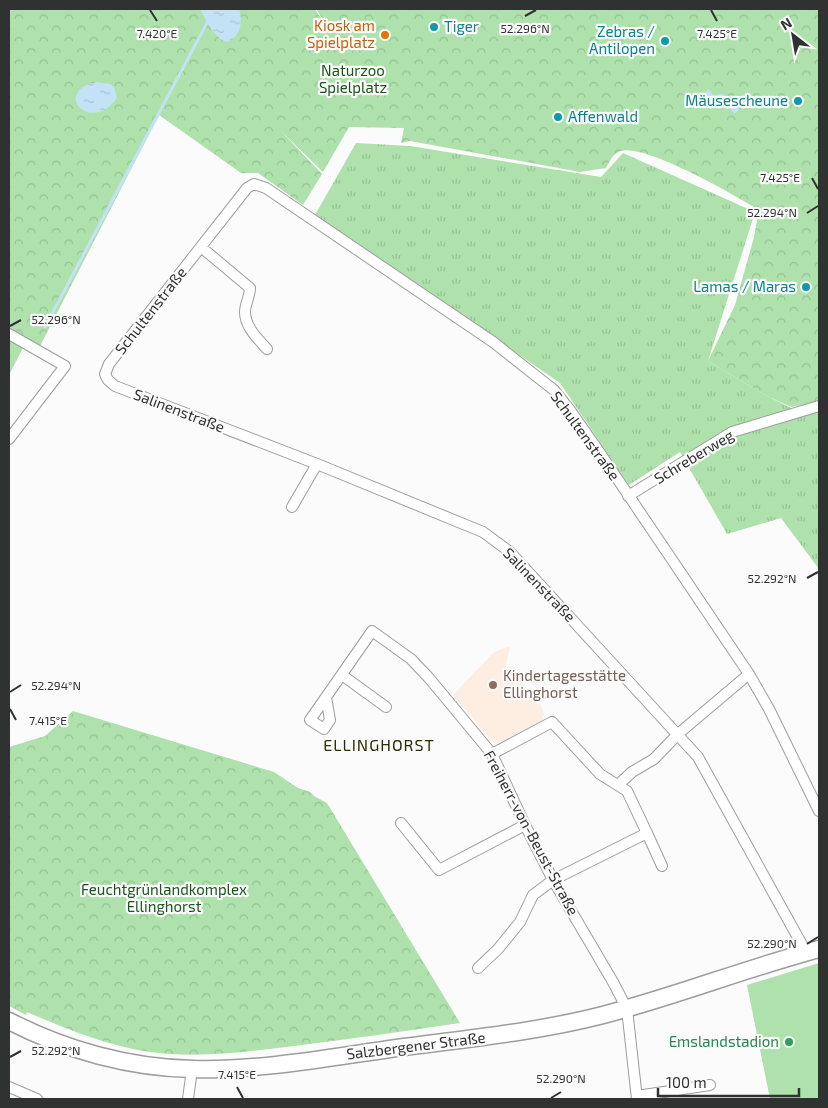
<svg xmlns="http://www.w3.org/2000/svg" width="828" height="1108" viewBox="0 0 828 1108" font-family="'Exo 2',sans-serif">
	<defs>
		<pattern id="grass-tufts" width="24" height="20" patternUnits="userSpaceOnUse" patternTransform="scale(1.25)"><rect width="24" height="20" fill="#aee1ab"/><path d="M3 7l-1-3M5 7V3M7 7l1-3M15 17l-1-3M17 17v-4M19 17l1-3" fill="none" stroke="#96c294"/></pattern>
		<pattern id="forest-crowns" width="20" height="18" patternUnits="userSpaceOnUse" patternTransform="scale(1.25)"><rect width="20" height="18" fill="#aee1ab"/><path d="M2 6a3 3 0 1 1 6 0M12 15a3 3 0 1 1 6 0" fill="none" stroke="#96c294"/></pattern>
		<pattern id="water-ripples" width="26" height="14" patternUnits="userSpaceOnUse" patternTransform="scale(1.25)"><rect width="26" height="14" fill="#c4e2f6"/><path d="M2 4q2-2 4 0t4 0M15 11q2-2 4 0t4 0" fill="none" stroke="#a9c2d3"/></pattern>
	</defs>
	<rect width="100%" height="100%" fill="#fbfbfc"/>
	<path fill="#feeee1" d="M510,646L505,671L509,675L514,674L540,703L544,714L541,723L536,726L505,740L495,743L493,742L453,695L494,652Z"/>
	<path fill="url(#grass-tufts)" d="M356,143L410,146L601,177L623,153L755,212L708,361L765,395L791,408L819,407V569L781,518L727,534L680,452L629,485L560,383L315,215Z
		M9,337L24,346L9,375Z"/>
	<path fill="url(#forest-crowns)" d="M9,9H315L323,21L324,36V21L316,9H819L818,402L791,407L765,395L708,361L735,305L754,237L759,210C734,195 646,144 621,151C613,153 610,161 606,168L580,172L410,141L401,143L404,128L349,127L323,172L280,130L322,174L303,205L258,173H241L159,115L38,350L9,334Z
		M73,711L274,772L298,788L310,792L314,796L327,803L460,1023C408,1031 355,1038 302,1045C252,1051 201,1059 150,1052C108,1046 66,1029 27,1012L26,1015L9,1006V747L45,736Z"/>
	<path fill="#aee1ab" d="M819,963V1099H770L747,985Z"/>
	<path fill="url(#water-ripples)" d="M200,9H239C243,22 241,36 227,42C216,40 205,19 200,9Z
		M96,82L110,84L114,87L117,98C91,135 51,92 96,82Z
		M708,89L713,95L724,94L729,105L738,104L739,110L734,114L731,109L718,108L713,98L707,97L704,94Z"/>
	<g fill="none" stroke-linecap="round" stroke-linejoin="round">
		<path stroke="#c4e2f6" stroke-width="3" d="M45,327L209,19"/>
		<defs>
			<path id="street" d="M201,247L250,288C250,296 245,304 245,312C245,327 258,339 267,349
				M9,334L65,366L9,439
				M628,496L732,432L819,406
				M292,507L317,464
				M342,675L386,707
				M326,697L330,720L324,729L310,720L372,631L411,659L429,678L492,754L525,825L553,880L613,982L627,1009L637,1099
				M618,785L632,772L654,759L678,734L749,674
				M401,823L439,870L525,825
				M647,833L662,866
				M806,952L698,757L510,552L483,532L317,464L115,386L108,380L105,374L109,364L247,188L254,184L266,188L493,342L554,390L570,410L600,453L749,674L769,709L819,811
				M478,968L498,949L520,922L533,895L553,880L647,833L627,791L600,774L552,722L492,754
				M9,1087L37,1099
				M637,1096L710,1085
				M188,1099L192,1069"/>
			<path id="primary" d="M9,1021C65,1050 130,1068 193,1069C259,1071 332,1057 397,1048C465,1039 537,1032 603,1015C676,996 747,968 819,949"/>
		</defs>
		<use href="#street" stroke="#9d9d9e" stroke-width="12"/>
		<use href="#primary" stroke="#9d9d9e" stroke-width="19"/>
		<use href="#street" stroke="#fff" stroke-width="10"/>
		<use href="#primary" stroke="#fff" stroke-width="16"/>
	</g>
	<path fill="none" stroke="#303131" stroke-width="2" d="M150,10L157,21M711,10L717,21M525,16L536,10M812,178L818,189M807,213L818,206M10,326L21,320M807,578L818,572M10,692L21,685M10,709L16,720M807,944L818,937M10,1057L21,1051M237,1087L243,1098M551,1098L561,1092"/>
	<g fill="#0f9aa8" stroke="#fbfbfc" stroke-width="2">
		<circle cx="434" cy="27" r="5"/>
		<circle cx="665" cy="41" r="5"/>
		<circle cx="798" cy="101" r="5"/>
		<circle cx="558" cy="117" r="5"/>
		<circle cx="806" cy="287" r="5"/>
	</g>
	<circle fill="#e8710a" stroke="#fbfbfc" stroke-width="2" cx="385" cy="35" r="5"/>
	<circle fill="#8d6e63" stroke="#fbfbfc" stroke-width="2" cx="493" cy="685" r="5"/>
	<circle fill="#2e9e5b" stroke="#fbfbfc" stroke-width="2" cx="789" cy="1042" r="5"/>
	<g text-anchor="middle" stroke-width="4.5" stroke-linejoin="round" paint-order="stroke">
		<g font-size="15" fill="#c56008" stroke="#fbfbfc" text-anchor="end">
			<text x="375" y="31">Kiosk am<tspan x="375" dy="17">Spielplatz</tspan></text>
		</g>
		<g font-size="15" fill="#0d838f" stroke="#fbfbfc" text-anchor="end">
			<text x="444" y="32" text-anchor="start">Tiger</text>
			<text x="655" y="37">Zebras /<tspan x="655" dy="17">Antilopen</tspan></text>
			<text x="788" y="106">Mäusescheune</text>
			<text x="568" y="122" text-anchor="start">Affenwald</text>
			<text x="796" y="292">Lamas / Maras</text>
		</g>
		<g font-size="15" fill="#1a551a" stroke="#fbfbfc">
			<text x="353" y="76">Naturzoo<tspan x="353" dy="17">Spielplatz</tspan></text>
			<text x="164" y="895">Feuchtgrünlandkomplex<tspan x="164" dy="17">Ellinghorst</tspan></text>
		</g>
		<g font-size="15" fill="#303131" stroke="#fbfbfc">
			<text transform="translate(151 311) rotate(-52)" y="5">Schultenstraße</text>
			<text transform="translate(179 411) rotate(21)" y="5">Salinenstraße</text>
			<text transform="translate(585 436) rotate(54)" y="5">Schultenstraße</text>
			<text transform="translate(694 457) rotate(-31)" y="5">Schreberweg</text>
			<text transform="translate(539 585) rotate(46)" y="5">Salinenstraße</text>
			<text transform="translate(531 833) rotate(62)" y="5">Freiherr-von-Beust-Straße</text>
			<text transform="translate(416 1046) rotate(-7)" y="5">Salzbergener Straße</text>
		</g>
		<g font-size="15" fill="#785e54" stroke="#fbfbfc" text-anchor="start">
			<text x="503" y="681">Kindertagesstätte<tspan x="503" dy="17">Ellinghorst</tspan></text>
		</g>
		<g font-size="15" fill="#27864d" stroke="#fbfbfc" text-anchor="end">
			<text x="779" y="1047">Emslandstadion</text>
		</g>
		<g font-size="16" letter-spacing="1" fill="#2f2c01" stroke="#fbfbfc">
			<text x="379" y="751">ELLINGHORST</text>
		</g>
	</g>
	<g font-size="12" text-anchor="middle" fill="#303131" stroke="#fbfbfc" stroke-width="4.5" stroke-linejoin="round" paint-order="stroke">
		<text x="525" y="33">52.296°N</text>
		<text x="157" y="38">7.420°E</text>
		<text x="717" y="38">7.425°E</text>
		<text x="780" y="182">7.425°E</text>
		<text x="772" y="217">52.294°N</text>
		<text x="56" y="324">52.296°N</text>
		<text x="772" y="583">52.292°N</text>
		<text x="56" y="690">52.294°N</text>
		<text x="48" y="725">7.415°E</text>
		<text x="772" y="948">52.290°N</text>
		<text x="56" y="1055">52.292°N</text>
		<text x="237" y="1079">7.415°E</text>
		<text x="561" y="1083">52.290°N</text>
	</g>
	<rect width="828" height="1108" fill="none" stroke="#303131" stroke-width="20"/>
	<g transform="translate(793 35) rotate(329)" stroke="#fbfbfc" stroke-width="4" paint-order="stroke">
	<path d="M0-4L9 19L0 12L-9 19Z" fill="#303131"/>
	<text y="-8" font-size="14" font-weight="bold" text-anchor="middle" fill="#303131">N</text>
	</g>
	<path d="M658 1088v8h141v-8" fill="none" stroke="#303131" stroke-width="2.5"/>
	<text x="666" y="1088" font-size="15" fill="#303131" stroke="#fbfbfc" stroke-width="4" paint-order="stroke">100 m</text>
</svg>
